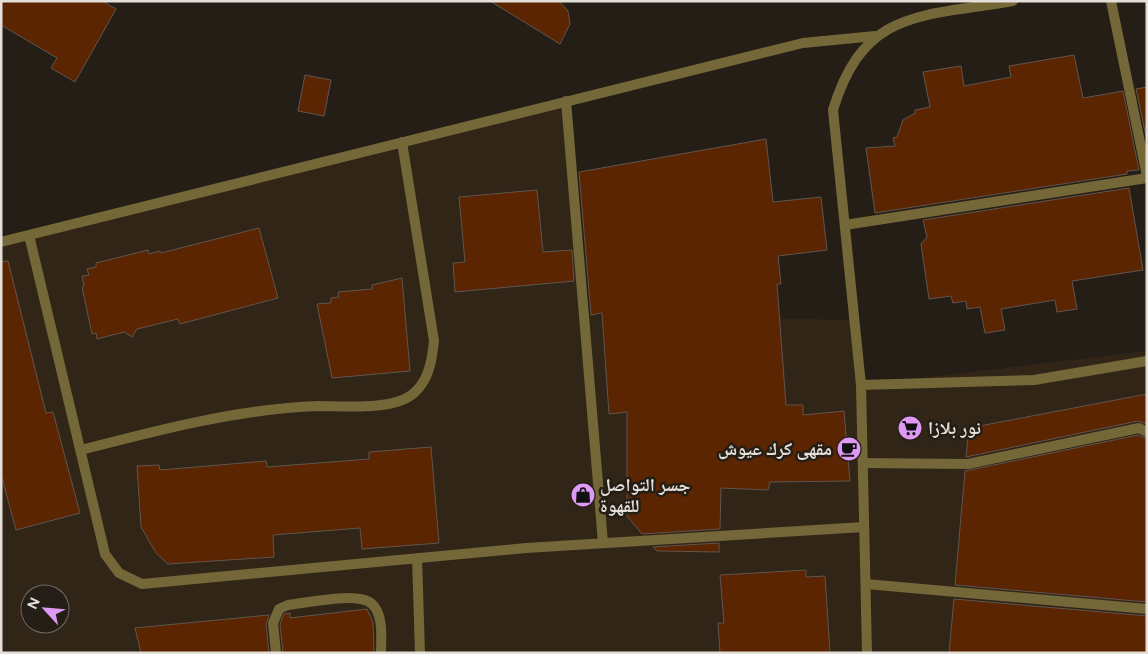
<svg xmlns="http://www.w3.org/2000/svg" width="1148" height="654" viewBox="0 0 1148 654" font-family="Figtree,'Noto Naskh Arabic',sans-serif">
	<rect width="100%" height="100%" fill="#251e16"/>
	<path fill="#302517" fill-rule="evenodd" d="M566,101L587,315L854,320L861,385L1147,351V653H1V242ZM30,594H60V624H30Z"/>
	<path fill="#5a2500" stroke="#61554f" d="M1,1H102L116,9L75,82L51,68L57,58L1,25Z
		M490,1H559L568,11L570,24L560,44Z
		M1074,55L1083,98L1123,91L1139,170L1127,171V174L875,213L866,148L895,146L893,138L897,137L903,120L915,113V110L930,107L923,72L961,66L964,86L1011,77L1009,66Z
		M305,75L331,80L324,116L298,111Z
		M1147,87V141L1136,89Z
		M766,139L773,202L821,197L827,250L778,256L781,284H777L786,405H803V415L844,411L850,481L770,482L768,490L721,488L720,529L642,534L627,516V412L609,414L602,313L591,315L579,172Z
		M1129,188L1143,270L1072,281L1077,309L1057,312L1055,300L1001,309L1005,330L985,333L980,307L967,309L966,301L953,303L951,296L929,299L921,244L927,237L923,220Z
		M537,190L543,252L572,250L574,281L455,292L453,263L465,262L459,197Z
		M259,228L278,298L180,324L178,319L137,329L132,337L124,332L97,339L96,333L92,334L82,287L84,286L82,276L89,275L87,269L96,267V263L148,250L149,254L160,251L161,253Z
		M8,261L46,413L53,412L80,513L16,530L1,474V262Z
		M402,278L410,371L332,378L317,304L331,303V298L339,297L338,292L372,289V285Z
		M1147,394V424L1138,421L966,457L969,428Z
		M1138,435L1147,439V602L955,585L965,471Z
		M431,447L439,543L362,549L360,528L273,535L274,557L168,564L156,553L141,527L137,466L159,465L160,470L266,461L267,467L369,459V452Z
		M719,543V552L657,551L653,547Z
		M806,570V577L825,576L830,653H720L718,623H724L720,575Z
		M954,599L1147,616V653H949Z
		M367,609L373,622L374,653H283L280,624L284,614L290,613V618Z
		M269,615L266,624L269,653H141L135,628Z"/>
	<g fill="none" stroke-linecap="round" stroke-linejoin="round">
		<path stroke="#746738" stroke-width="10" d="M1111,1L1147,176
			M566,101L603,543
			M845,225L1147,178
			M29,235L105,554L119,573L142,584L526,548L864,527
			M1,242L803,43L875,36
			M81,450C158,430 238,409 318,406C344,406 394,411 414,393C429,380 432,360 434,341L402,142
			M863,463L968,464L1139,428L1147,432
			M417,558L420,653
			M866,584L1147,609
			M276,653L273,623L279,609L288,605C307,603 358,591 372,604C384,615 381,639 381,653"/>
		<path stroke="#746738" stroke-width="10" d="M861,385L1034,380L1147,361
			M867,653L861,385L833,110C864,8 922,17 1013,1"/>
	</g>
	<defs>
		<symbol id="supermarket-disc" viewBox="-11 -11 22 22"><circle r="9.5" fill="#dd99f3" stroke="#251e16"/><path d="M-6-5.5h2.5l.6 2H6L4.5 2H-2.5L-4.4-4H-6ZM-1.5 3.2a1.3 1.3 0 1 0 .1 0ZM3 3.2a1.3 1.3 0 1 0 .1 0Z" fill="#111"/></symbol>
		<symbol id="cafe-disc" viewBox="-11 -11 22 22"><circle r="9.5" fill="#dd99f3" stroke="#251e16"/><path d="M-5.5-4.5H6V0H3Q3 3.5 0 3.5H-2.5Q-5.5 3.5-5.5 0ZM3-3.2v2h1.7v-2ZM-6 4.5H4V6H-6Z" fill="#111"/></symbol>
		<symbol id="shop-disc" viewBox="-11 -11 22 22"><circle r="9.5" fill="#dd99f3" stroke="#251e16"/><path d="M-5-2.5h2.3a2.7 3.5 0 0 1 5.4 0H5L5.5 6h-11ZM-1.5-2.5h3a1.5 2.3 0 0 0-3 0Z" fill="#111"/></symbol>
	</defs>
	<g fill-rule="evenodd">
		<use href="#supermarket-disc" x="896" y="414" width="28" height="28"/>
		<use href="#cafe-disc" x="835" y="435" width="28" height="28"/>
		<use href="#shop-disc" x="569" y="481" width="28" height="28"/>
	</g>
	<g text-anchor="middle" stroke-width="5" stroke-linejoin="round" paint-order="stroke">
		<g font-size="18" font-weight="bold" fill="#e4dfd9" stroke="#251e16" text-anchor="start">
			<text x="928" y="434">نور بلازا</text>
			<text x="832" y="455" text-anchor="end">مقهى كرك عيوش</text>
			<text x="600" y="491">جسر التواصل<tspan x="600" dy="21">للقهوة</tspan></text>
		</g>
	</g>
	<rect width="1148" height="654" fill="none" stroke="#e4dfd9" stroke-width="5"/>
	<g transform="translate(45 609) rotate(296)"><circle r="24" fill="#251e16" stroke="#716b64"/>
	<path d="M0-4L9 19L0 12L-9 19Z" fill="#dd99f3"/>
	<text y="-8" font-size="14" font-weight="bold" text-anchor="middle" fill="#e4dfd9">N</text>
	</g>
</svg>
